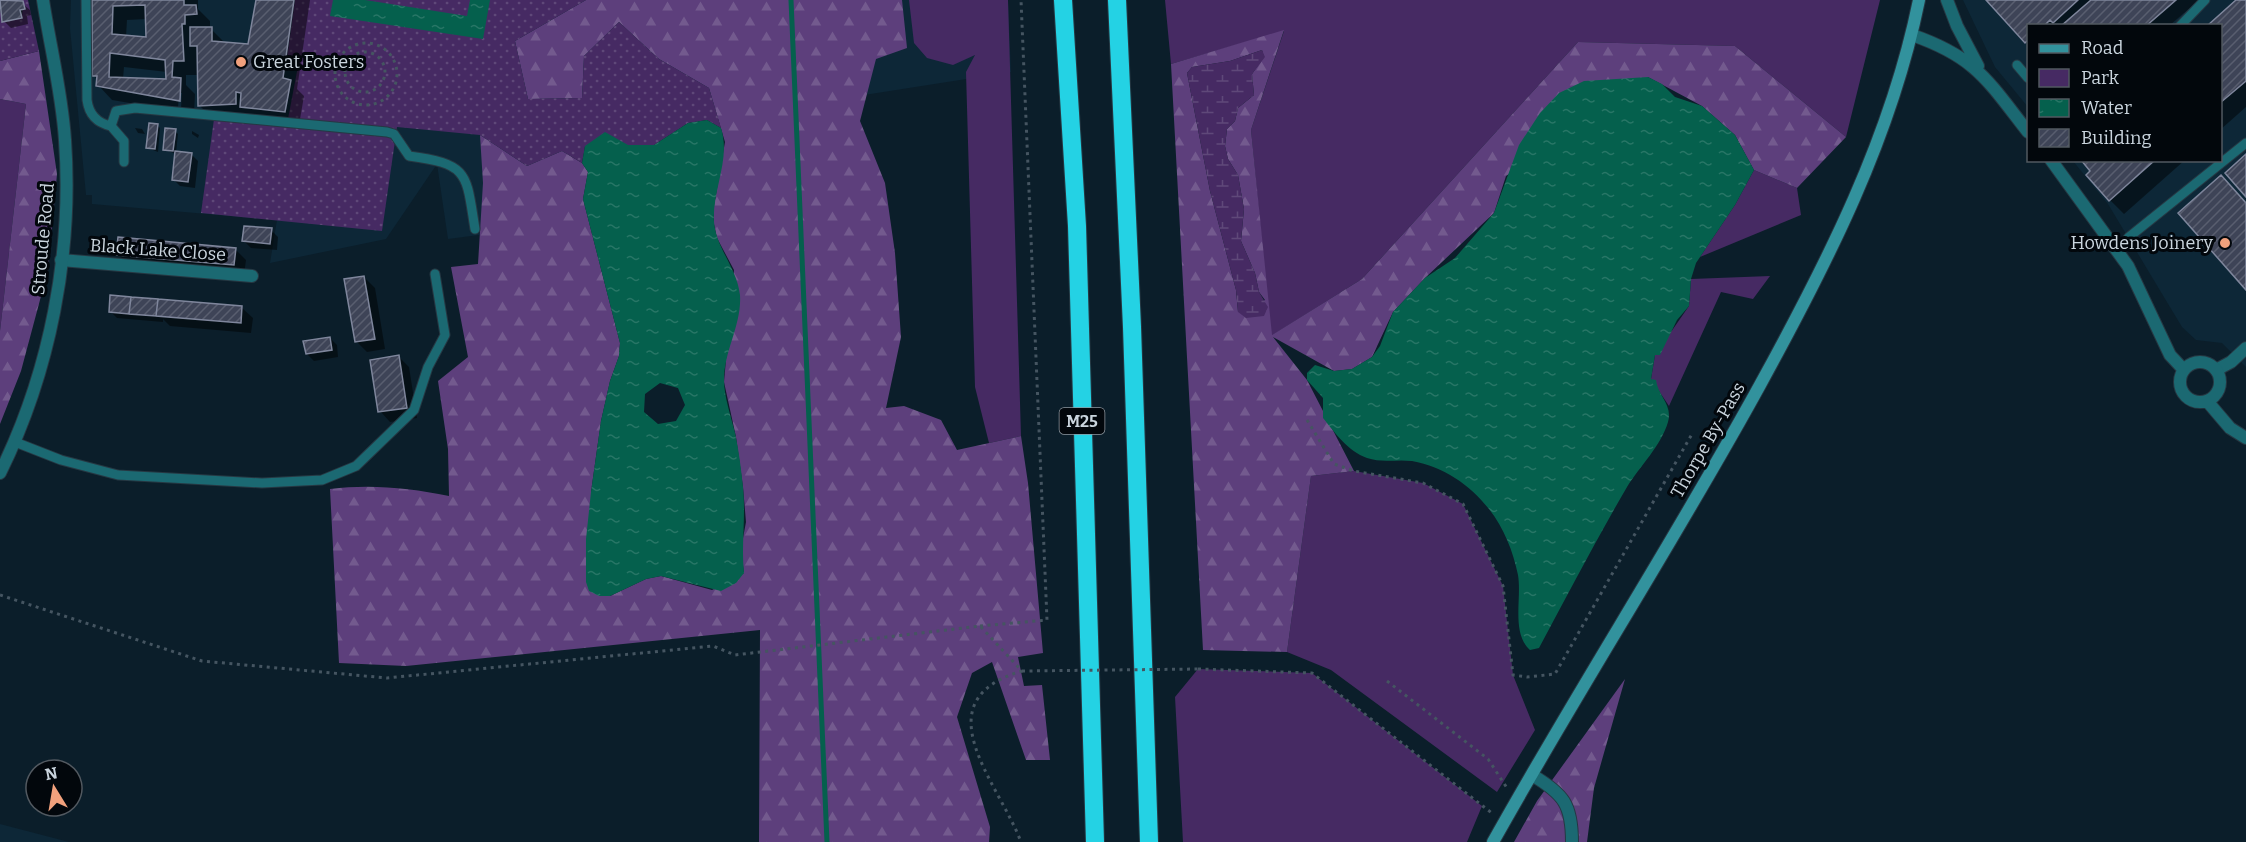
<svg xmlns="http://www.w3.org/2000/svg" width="2246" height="842" viewBox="0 0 2246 842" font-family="Bitter,serif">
	<defs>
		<pattern id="forest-firs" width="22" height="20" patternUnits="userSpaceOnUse" patternTransform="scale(1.5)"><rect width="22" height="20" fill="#5d3f7c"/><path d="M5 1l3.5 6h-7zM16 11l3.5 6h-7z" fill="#735a8e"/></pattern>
		<pattern id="wetland-marsh" width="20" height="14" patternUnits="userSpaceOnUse" patternTransform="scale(1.5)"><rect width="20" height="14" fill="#462a63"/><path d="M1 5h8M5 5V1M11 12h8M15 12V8" fill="none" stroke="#5f4879"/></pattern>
		<pattern id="garden-dots" width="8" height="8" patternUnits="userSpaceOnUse" patternTransform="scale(1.5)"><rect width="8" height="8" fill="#462a63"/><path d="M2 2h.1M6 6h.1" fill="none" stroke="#5f4879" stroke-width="1.8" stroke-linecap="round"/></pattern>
		<pattern id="water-ripples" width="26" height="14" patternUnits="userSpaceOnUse" patternTransform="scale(1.5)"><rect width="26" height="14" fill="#05604d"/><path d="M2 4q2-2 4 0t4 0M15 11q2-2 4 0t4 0" fill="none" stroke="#287666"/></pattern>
		<pattern id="building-hatch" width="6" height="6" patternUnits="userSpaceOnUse" patternTransform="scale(1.5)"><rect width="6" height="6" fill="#3e4457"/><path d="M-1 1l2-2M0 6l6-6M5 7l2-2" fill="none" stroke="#595e6f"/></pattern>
	</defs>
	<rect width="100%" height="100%" fill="#0b1e2a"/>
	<path fill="#0d2737" d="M71,0H1008L1011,72L595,137L479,235L448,239L437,164L386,239L270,263L277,220L92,204V195H86L70,28Z
		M1963,0H2246V367L2222,343L2196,340L2182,327L2108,204L2073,161L2220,160V26H2028V107L1995,67Z
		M0,824L69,842H0Z"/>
	<path fill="#462a63" d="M909,0H1008L1021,436L989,443L975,387L966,72L975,55L953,65L927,58L914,43Z
		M1165,0H1880L1846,137L1735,46L1578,42L1362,279L1271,336L1251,130L1284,31L1171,64Z
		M0,99L26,104L0,331Z
		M1754,170L1797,188L1801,215L1700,257L1735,205Z
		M1770,276L1753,299L1721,292L1669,406L1651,379L1655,355L1689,306L1691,279Z
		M1354,471L1423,483L1463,504L1503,586L1513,675L1535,730L1497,792L1331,670L1287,652L1311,476Z
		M1198,669L1312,673L1482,806L1467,842H1183L1175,697Z"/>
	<path fill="url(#forest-firs)" fill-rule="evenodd" d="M586,0H902L907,48L876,59L860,121L885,183L895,253L901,337L886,408L904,406L941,420L957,450L1021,436L1028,483L1043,653L1018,657L1024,686L1042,685L1050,760H1026L992,662L972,673L957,717L990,827L989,842H759L760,630L406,666L339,663L330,489C371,484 409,488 449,496L448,449L438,381L468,357L451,267L478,264L483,183L480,135L527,166L562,151L582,163L588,172L583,199L620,343L619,356L610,381L601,421L591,492L610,596L646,579L661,576L712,590L744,573L741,549L746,522L743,487L736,437L724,382L734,270L717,238L714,224V206L725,142L709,88L659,59L619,22L584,56L582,98L528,99L515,41Z
		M1284,30L1251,130L1272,335L1362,279L1578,42L1735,46L1846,137L1797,188L1754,170L1735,135L1702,106L1648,77L1506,176L1494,213L1425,278L1393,312L1372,357L1352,369L1334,371L1273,337L1307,380L1354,471L1311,476L1287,652L1203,650L1171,64ZM1262,50L1264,57L1252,74L1254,95L1238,108L1235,121L1227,129L1225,146L1228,159L1238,175L1244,209L1241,241L1255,273L1259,292L1265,300L1238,312L1236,290L1210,191L1187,73L1192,67L1230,61Z
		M39,51L57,174L48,270L21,371L0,424V331L26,104L0,99V61Z
		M1625,679L1594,788L1587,842H1514L1537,801Z"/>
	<path fill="url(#wetland-marsh)" d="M1262,50L1265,57L1252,74L1254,95L1238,108L1235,121L1227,129L1225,146L1228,159L1238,175L1244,209L1241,241L1255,273L1259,292L1268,307L1264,316L1246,318L1238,312L1236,290L1210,191L1187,73L1192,67L1230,61Z"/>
	<path fill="url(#garden-dots)" d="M18,0H28L39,51L0,61V10L3,22L22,18L23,1Z
		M295,0H586L515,41L528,99L582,98L584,56L619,22L659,59L709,88L721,128L707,120L688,123L654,145L585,146L582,163L562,151L527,166L480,135L397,127L382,231L201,213L215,112L288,119L299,61L287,58Z"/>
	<path fill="url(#water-ripples)" fill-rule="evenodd" d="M333,0H365L467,16L470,0H490L483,39L330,16Z
		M1648,77L1662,84L1675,97L1702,106L1735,135L1754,170L1735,205L1696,263L1691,279L1689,306L1677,320L1660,355H1655L1651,379L1656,380C1658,396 1673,405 1668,422C1661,446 1640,466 1627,487C1596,540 1568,594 1539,648L1530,650C1511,633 1522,598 1518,575C1513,551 1504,528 1489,509C1469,484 1444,467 1412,461C1397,459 1382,463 1367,458C1348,451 1335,433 1323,418V398L1307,380V373L1315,365L1334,371L1352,369L1372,357L1380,346L1393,312L1425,278L1455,258L1494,213L1519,145L1540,113L1559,93L1584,81Z
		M707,120L721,128C731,160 712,189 714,222C716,248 737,268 740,295C742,324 724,351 724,380C724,397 731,416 735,433C739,451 741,469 743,487C746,517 741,545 744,573L736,583L721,591L661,576L646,579L610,596H599L589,591L586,582V539L591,492L601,421L610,381L619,356L620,343L583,199L588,172L582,163L585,146L605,132L628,145H654L688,123ZM660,383L678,388L685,405L676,421L658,424L644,412L645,394Z"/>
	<path fill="#0007" fill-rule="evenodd" d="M18,0L30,10L31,15L27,16L28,24L11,28L4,21L0,2Z
		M93,0H198V9L210,21V28L226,44L249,46L258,0H310L297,89L304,96L299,125L256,121L249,114V118L214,120L200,106L199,75H186V85L195,94L194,114L112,100L98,85V80L93,75ZM147,19L148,39L126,37L127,20ZM124,67L167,72V81L123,79ZM179,93H182L181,108H178Z
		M1988,0H2199L2169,26H2028V44Z
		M2238,0H2246V107L2220,130V26Z
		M157,125L160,128L158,152L148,148Z
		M135,128L142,129L145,134L138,133Z
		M175,131L178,134L176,153L191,154L198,161L195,188L180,186L173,179L176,154L164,149Z
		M192,131L199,135L198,138L192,134Z
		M2083,160H2185L2124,214L2110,200Z
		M271,230L278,237L277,250L251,248L244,241Z
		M235,249L246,260L244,275L129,265L118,254Z
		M364,277L375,288L385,349L367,352L356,341Z
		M242,308L253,318L251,333L170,326L163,319V322L117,318L110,311Z
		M330,338L337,345L338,357L314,361L307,354Z
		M399,357L409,367L417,418L390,422L380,411Z"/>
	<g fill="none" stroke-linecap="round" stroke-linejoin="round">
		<path stroke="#05604d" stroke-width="5" d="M791,0L827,842"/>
	</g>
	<path fill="url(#building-hatch)" stroke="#7f869c" stroke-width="1.5" fill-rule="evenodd" d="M0,0L23,1L25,9L20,10L22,18L2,22Z
		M92,0H184V5H196L197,14L185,15V24H182L184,61H173L172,77L181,78L180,101L96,86L97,76H92ZM145,5L146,37L112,34L113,6ZM110,53L165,60L166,79L109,77Z
		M256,0H294L283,78L291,80L285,112L240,107L241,93L236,92V104L198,106L197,46H190V27H212V41L248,44Z
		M1986,0H2078L2053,23L2050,20L2044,26H2028V40L2025,43Z
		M2091,0H2176L2146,26H2061Z
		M2236,0H2246V81L2220,103V26H2207Z
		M149,123L158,124L155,149L146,148Z
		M165,128L176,129L173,151L163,150Z
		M175,151L192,153L188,182L172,180Z
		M2246,154V197L2225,173Z
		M2081,160H2155L2109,201L2086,175L2090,171Z
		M2221,175L2246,203V290L2178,213Z
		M244,226L272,228L270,244L242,241Z
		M118,237L236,248L234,265L116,255Z
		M364,276L375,339L355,342L344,279Z
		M110,295L131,297L129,314L109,312Z
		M131,297L158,299L156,316L129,314Z
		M158,299L242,306L241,323L156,316Z
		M330,337L332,350L306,354L303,341Z
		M399,355L407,408L378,412L370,360Z"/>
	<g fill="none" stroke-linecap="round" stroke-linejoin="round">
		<defs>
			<path id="service" d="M86,0L87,100C89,115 97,123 111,126L116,111L135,108L387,132L394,134L409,156C470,164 466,174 475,229
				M2180,26L2205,0
				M2017,65L2028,78
				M111,126L124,141V162
				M2118,250L2129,237L2246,143
				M15,442L61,460L118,475L262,483L322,480L356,466L414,410L428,367L445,335L435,274"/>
			<path id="minor" d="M61,260L252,276
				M2216,370L2231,362L2246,348
				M1532,775C1564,794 1572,805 1572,842"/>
			<path id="tertiary" d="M1947,0L1957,26L1978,66
				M1912,35C1976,57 1988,81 2028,132
				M2051,160L2128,266L2170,355L2184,370
				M2180 382a20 20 0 1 1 40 0a20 20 0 1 1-40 0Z
				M2207,401L2230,428L2246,438
				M0,473C50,372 73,253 65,140C62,93 50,46 43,0"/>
			<path id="secondary" d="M1493,842C1579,688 1675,540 1760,385C1827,263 1891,138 1919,0"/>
			<path id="motorway" d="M1063,0L1077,226L1095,842
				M1117,0L1132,327L1149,842"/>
		</defs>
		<use href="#service" stroke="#263843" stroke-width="11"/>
		<use href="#minor" stroke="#263843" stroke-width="14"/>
		<use href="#tertiary" stroke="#263843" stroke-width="14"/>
		<use href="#secondary" stroke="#263843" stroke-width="14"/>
		<use href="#motorway" stroke="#263843" stroke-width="20"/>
		<path stroke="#455561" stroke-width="3" stroke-dasharray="3 4.5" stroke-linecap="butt" d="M335 74a31 31 0 1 1 62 0a31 31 0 1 1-62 0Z
			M345 72a20 20 0 1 1 40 0a20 20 0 1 1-40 0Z
			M1307,420L1334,464L1354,471L1423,483L1463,504L1503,586L1513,675L1527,677L1555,674L1692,434
			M0,595L202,661L387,678L713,646L735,655L980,626L1022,671C920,701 999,783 1021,842
			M980,626L1047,620L1021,0
			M1198,669L1312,673L1493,814
			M1387,681L1488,759L1507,788"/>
		<use href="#service" stroke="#1b6972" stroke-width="9"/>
		<use href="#minor" stroke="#1b6972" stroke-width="12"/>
		<use href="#tertiary" stroke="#1b6972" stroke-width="12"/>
		<use href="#secondary" stroke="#32929d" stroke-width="12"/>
		<use href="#motorway" stroke="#24d2e4" stroke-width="18"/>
		<path stroke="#455561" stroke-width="3" stroke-dasharray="3 4.5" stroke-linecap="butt" d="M1022,671L1198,669"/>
	</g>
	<g fill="#f1a17d" stroke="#02070c" stroke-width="2">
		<circle cx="241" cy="62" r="6"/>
		<circle cx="2225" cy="243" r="6"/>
	</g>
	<g text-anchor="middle" stroke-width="6" stroke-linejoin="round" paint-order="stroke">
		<rect fill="#02070c" stroke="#8e979f" stroke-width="1.5" x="1059.5" y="408" width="45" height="26" rx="4.5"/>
		<g font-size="16" font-weight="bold" fill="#cad5de">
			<text x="1082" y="427">M25</text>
		</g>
		<g font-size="18" fill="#cad5de" stroke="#02070c" text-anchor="start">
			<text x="253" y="68">Great Fosters</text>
			<text x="2213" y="249" text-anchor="end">Howdens Joinery</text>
		</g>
		<g font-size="18" fill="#cad5de" stroke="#02070c">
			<text transform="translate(43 239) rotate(-85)" y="6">Stroude Road</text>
			<text transform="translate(158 250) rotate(4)" y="6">Black Lake Close</text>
			<text transform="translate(1708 440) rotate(-60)" y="6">Thorpe By-Pass</text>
		</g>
	</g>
	<rect x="2027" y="24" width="195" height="138" fill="#02070c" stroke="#525960" stroke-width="1.5"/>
	<rect x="2039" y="44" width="30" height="9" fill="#32929d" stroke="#525960" stroke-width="1.5"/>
	<text x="2081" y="54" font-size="18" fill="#cad5de">Road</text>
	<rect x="2039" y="69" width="30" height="18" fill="#462a63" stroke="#525960" stroke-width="1.5"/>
	<text x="2081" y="84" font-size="18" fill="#cad5de">Park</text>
	<rect x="2039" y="99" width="30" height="18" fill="url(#water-ripples)" stroke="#525960" stroke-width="1.5"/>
	<text x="2081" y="114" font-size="18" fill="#cad5de">Water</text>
	<rect x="2039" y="129" width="30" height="18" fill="url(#building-hatch)" stroke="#525960" stroke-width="1.5"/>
	<text x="2081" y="144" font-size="18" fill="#cad5de">Building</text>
	<g transform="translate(54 788) rotate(349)"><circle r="28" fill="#02070c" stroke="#525960" stroke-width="1.5"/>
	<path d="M0-4.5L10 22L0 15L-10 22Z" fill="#f1a17d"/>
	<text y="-9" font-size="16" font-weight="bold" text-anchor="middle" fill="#cad5de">N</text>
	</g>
</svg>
